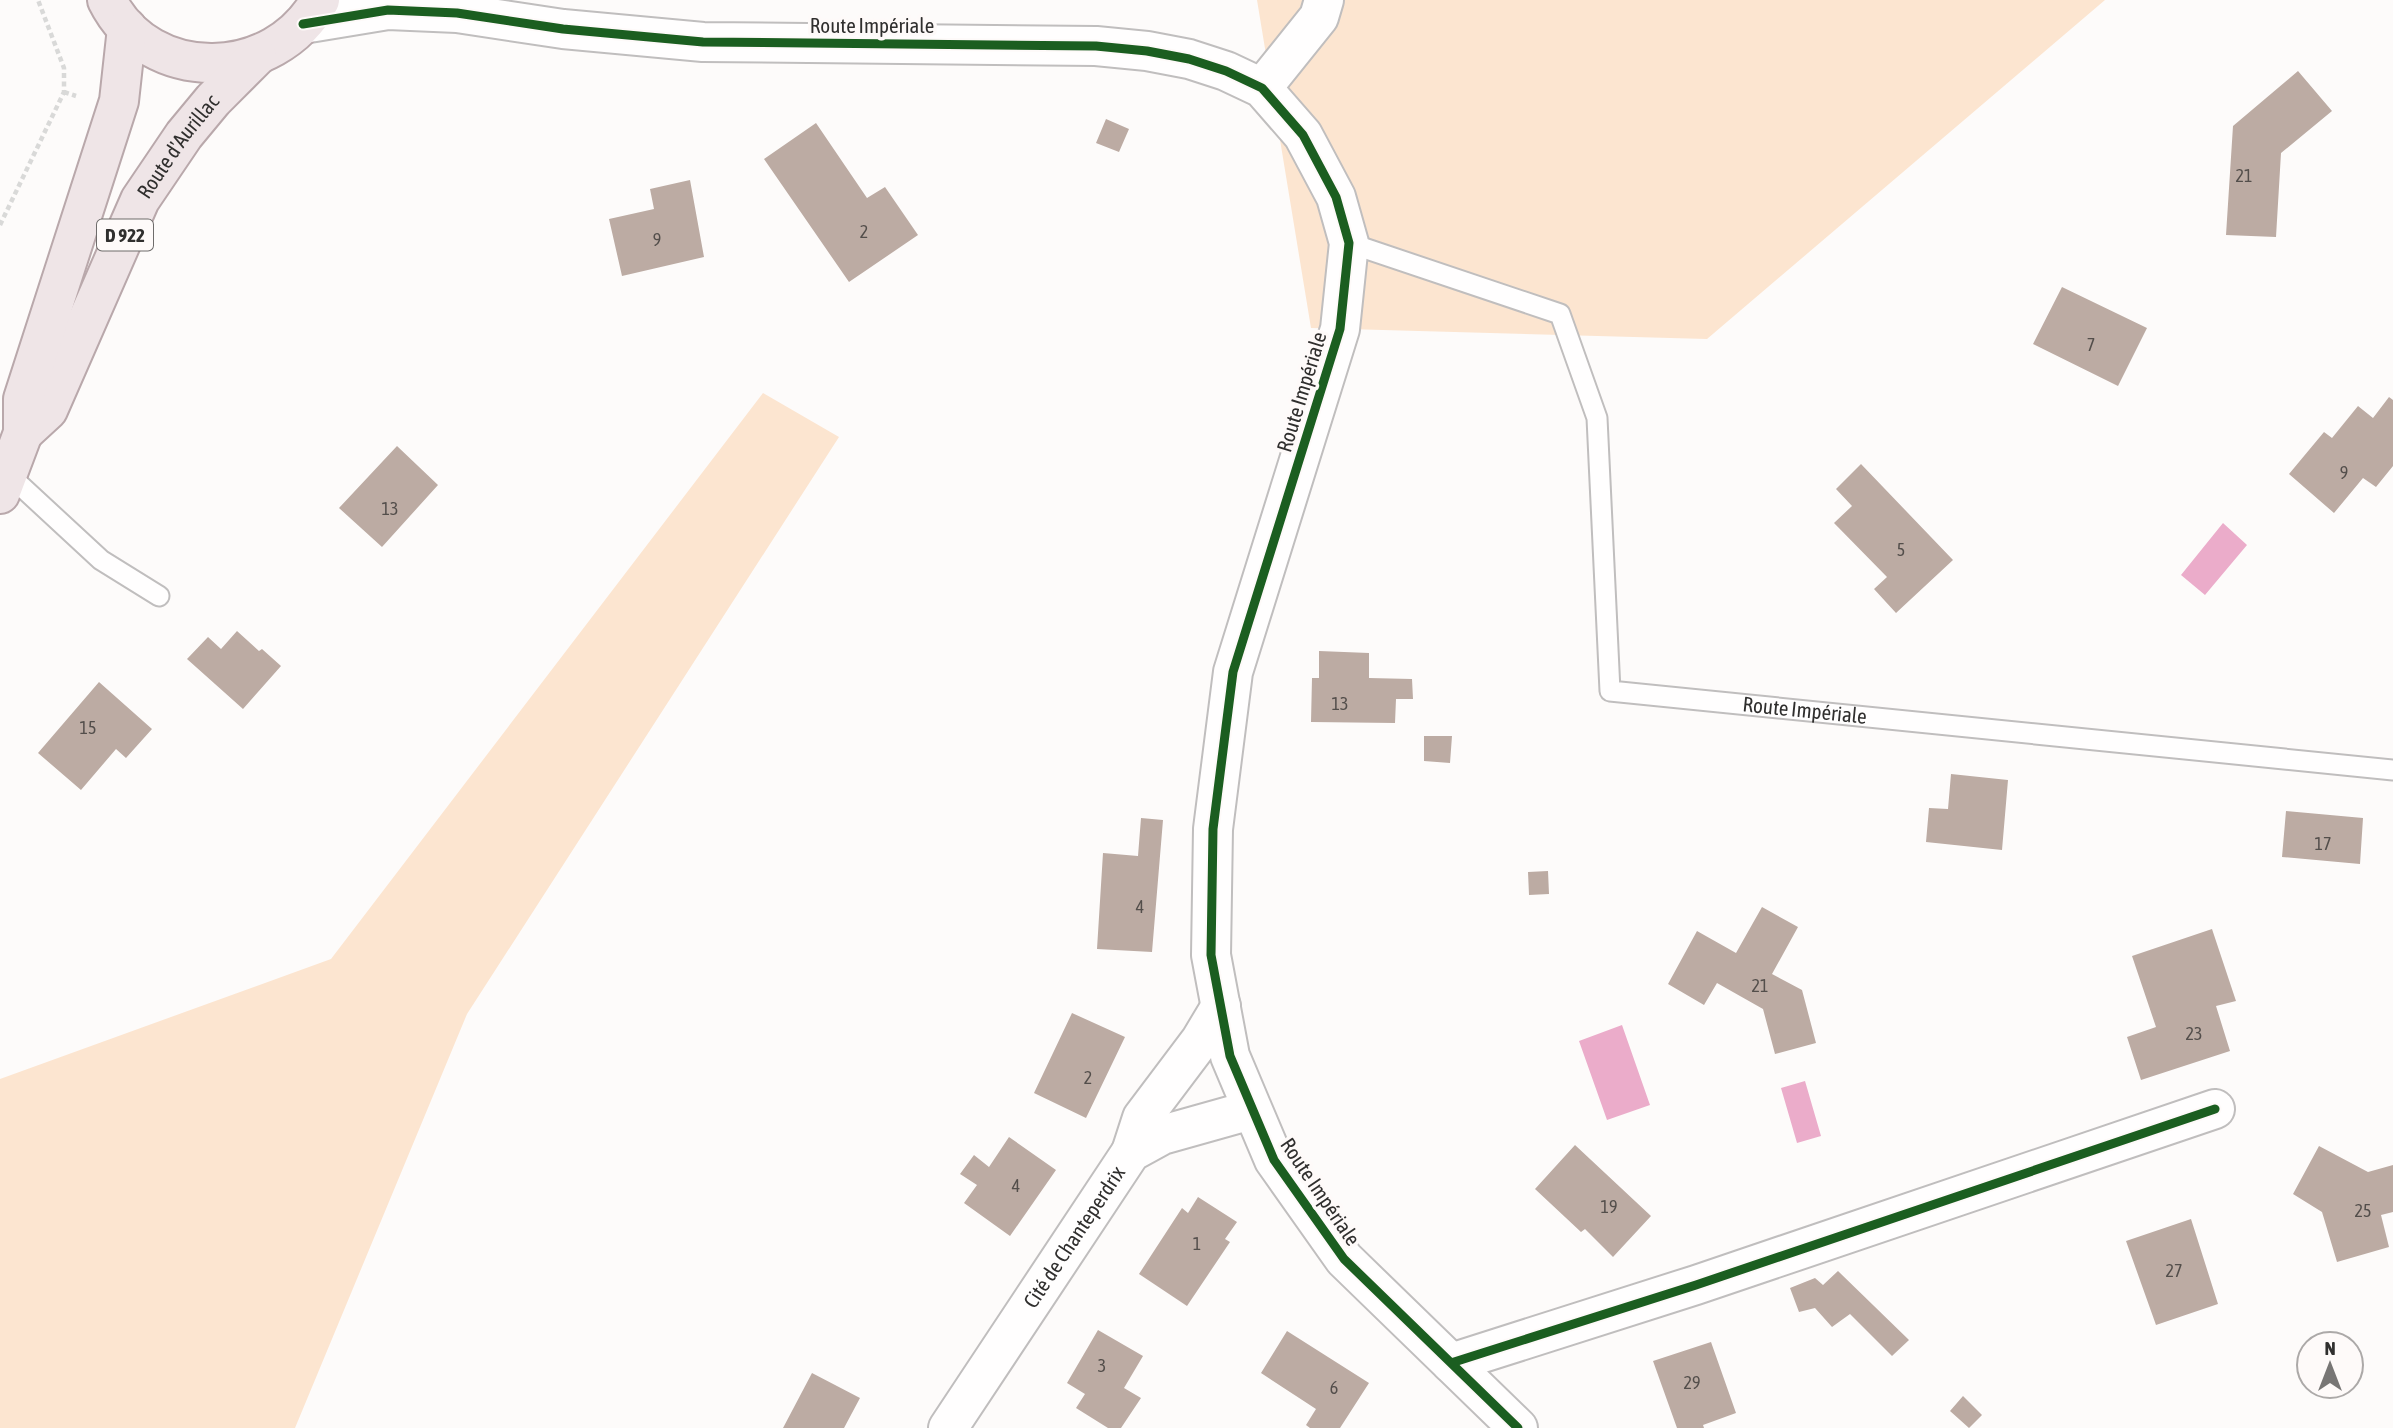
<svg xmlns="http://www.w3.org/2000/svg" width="2393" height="1428" viewBox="0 0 2393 1428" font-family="'Asap Condensed',sans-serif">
	<rect width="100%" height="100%" fill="#fdfbfa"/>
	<path fill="#fce5d0" d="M1257,0H2105L1707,339L1311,328Z
		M763,393L839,437L467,1014L295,1428H0V1079L331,959Z"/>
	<path fill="#ebacca" d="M2223,523L2247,545L2205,595L2181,575Z
		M1622,1025L1650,1105L1607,1120L1579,1041Z
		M1805,1081L1821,1136L1797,1143L1781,1088Z"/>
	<path fill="#bcaba3" d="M2298,71L2332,111L2281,153L2276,237L2226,235L2233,126Z
		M1106,119L1129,129L1119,152L1096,143Z
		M816,123L867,198L885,187L918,235L849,282L764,159Z
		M690,180L704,257L622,276L609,219L654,209L650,189Z
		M2062,287L2147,328L2118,386L2033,344Z
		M2389,397L2393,400V466L2376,487L2363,478L2334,513L2289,474L2324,432L2332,438L2358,406L2373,418Z
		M397,446L438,485L382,547L339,508Z
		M1861,464L1953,560L1896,613L1874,589L1887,577L1834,523L1852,506L1836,489Z
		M237,631L259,651L262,649L281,666L243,709L187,659L208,637L221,649Z
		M1319,651L1369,653V678L1412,679L1413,699H1396L1395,723L1311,722L1312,678H1319Z
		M99,682L152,729L126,758L116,749L81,790L38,753Z
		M1424,736H1452L1450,763L1424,761Z
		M1951,774L2008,780L2002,850L1926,842L1929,808L1948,809Z
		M2286,811L2363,818L2360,864L2282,857Z
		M1141,818L1163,820L1152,952L1097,949L1103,853L1138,856Z
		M1548,871L1549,894L1529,895L1528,872Z
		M1762,907L1798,927L1772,974L1802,990L1816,1043L1775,1054L1763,1009L1717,983L1704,1005L1668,984L1697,931L1736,953Z
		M2212,929L2236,1001L2216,1006L2230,1051L2141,1080L2127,1037L2156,1027L2132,956Z
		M1072,1013L1125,1037L1086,1118L1034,1093Z
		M1009,1137L1056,1170L1010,1236L964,1203L977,1185L960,1174L974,1155L989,1167Z
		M1575,1145L1651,1216L1613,1257L1585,1229L1581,1232L1535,1189Z
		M2319,1146L2368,1172L2393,1165V1212L2381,1215L2389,1247L2337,1262L2322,1212L2293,1194Z
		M1198,1197L1237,1222L1225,1239L1230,1242L1187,1306L1139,1274L1182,1208L1188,1213Z
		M2191,1219L2218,1304L2156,1325L2126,1241Z
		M1838,1271L1909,1340L1892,1356L1850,1314L1832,1327L1815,1308L1799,1312L1790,1288L1815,1278L1823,1285Z
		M1098,1330L1143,1356L1124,1388L1141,1398L1121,1428H1108L1076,1408L1085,1394L1067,1383Z
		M1287,1331L1369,1383L1340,1428H1310L1306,1425L1316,1409L1261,1373Z
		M1711,1342L1736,1413L1703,1425L1704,1428H1677L1653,1361Z
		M812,1373L860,1398L844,1428H783Z
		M1963,1396L1982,1415L1969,1428L1950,1411Z"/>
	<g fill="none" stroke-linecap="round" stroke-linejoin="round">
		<defs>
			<g id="lane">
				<path id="s1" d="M1349,243L1560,314L1597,418L1610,691L2393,770"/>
				<path d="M8,474L101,560L159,596"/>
			</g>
			<g id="street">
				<path d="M1262,88L1319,17L1324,0"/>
				<path d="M1131,1152L1142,1118L1200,1041L1221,1006"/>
				<path d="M1451,1363L1696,1285L2215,1109"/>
				<path id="s2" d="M948,1428L1131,1152L1162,1135L1251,1110"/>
			</g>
			<path id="secondary" d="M303,24L388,10L457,13L563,29L703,42L1096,46L1147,51L1189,59L1226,71L1262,88L1303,135L1336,197L1349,243L1340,329L1233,672L1213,829L1211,955L1230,1056L1274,1160L1344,1259L1518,1428"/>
			<g id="primary">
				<path d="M107,0C150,86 275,82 320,0"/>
				<path id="s3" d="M23,433L48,410L140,200L184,135L213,100L257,56"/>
				<path d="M0,494L23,433V399L119,101L127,28"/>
			</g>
		</defs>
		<use href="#lane" stroke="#c0bebe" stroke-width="23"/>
		<use href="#street" stroke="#c0bebe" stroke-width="42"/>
		<use href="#secondary" stroke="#c0bebe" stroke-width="42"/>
		<use href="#primary" stroke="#b9a8ab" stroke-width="42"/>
		<path stroke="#d9d9d8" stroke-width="4.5" stroke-dasharray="5 3.5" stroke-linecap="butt" d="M64,92L76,96
			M0,225L64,92V68L38,0"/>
		<use href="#lane" stroke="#fffefe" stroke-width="19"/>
		<use href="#street" stroke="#fffefe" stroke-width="38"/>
		<use href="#secondary" stroke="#fffefe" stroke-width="38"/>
		<use href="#primary" stroke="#efe5e7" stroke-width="38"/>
		<defs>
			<path id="cycleway" d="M303,24L388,10L457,13L563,29L703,42L1096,46L1147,51L1189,59L1226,71L1262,88L1303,135L1336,197L1349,243L1340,329L1233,672L1213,829L1211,955L1230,1056L1274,1160L1344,1259L1518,1428
				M1451,1363L1696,1285L2215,1109"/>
		</defs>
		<use href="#cycleway" stroke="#fefaf9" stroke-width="13"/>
		<use href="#cycleway" stroke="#1b5e20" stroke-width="9"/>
	</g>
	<g text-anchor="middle" stroke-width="7" stroke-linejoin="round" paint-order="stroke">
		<g font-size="18" fill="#534e4b">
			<text x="2244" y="182">21</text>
			<text x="864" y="238">2</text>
			<text x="657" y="246">9</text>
			<text x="2091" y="351">7</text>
			<text x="2344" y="479">9</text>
			<text x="390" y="515">13</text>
			<text x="1901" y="556">5</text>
			<text x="1340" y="710">13</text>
			<text x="88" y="734">15</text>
			<text x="2323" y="850">17</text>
			<text x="1140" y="913">4</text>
			<text x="1760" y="992">21</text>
			<text x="2194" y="1040">23</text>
			<text x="1088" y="1084">2</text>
			<text x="1016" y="1192">4</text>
			<text x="1609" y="1213">19</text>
			<text x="2363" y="1217">25</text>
			<text x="1197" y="1250">1</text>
			<text x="2174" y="1277">27</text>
			<text x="1102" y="1372">3</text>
			<text x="1692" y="1389">29</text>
			<text x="1334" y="1394">6</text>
		</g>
		<rect fill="#fefaf9" stroke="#6e6c6b" stroke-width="2" x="97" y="219.5" width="56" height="31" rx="5"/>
		<g font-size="19" font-weight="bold" fill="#302f2e">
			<text x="125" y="242">D 922</text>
		</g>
		<g font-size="21" fill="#302f2e" stroke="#fefaf9">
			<text x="872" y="33">Route Impériale</text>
			<text dy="7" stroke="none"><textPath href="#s3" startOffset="329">Route d'Aurillac</textPath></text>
			<text transform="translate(1302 392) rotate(-73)" y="7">Route Impériale</text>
			<text dy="7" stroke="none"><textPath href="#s1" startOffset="802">Route Impériale</textPath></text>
			<text transform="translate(1320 1192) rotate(56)" y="7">Route Impériale</text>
			<text dy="7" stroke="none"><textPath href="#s2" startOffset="229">Cité de Chanteperdrix</textPath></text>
		</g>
	</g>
	<g transform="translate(2330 1365)"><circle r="33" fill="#fefaf9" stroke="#aca9a8" stroke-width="2"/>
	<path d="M0-5L12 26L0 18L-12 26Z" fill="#787675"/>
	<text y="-10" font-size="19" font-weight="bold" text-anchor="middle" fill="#302f2e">N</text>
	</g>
</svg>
